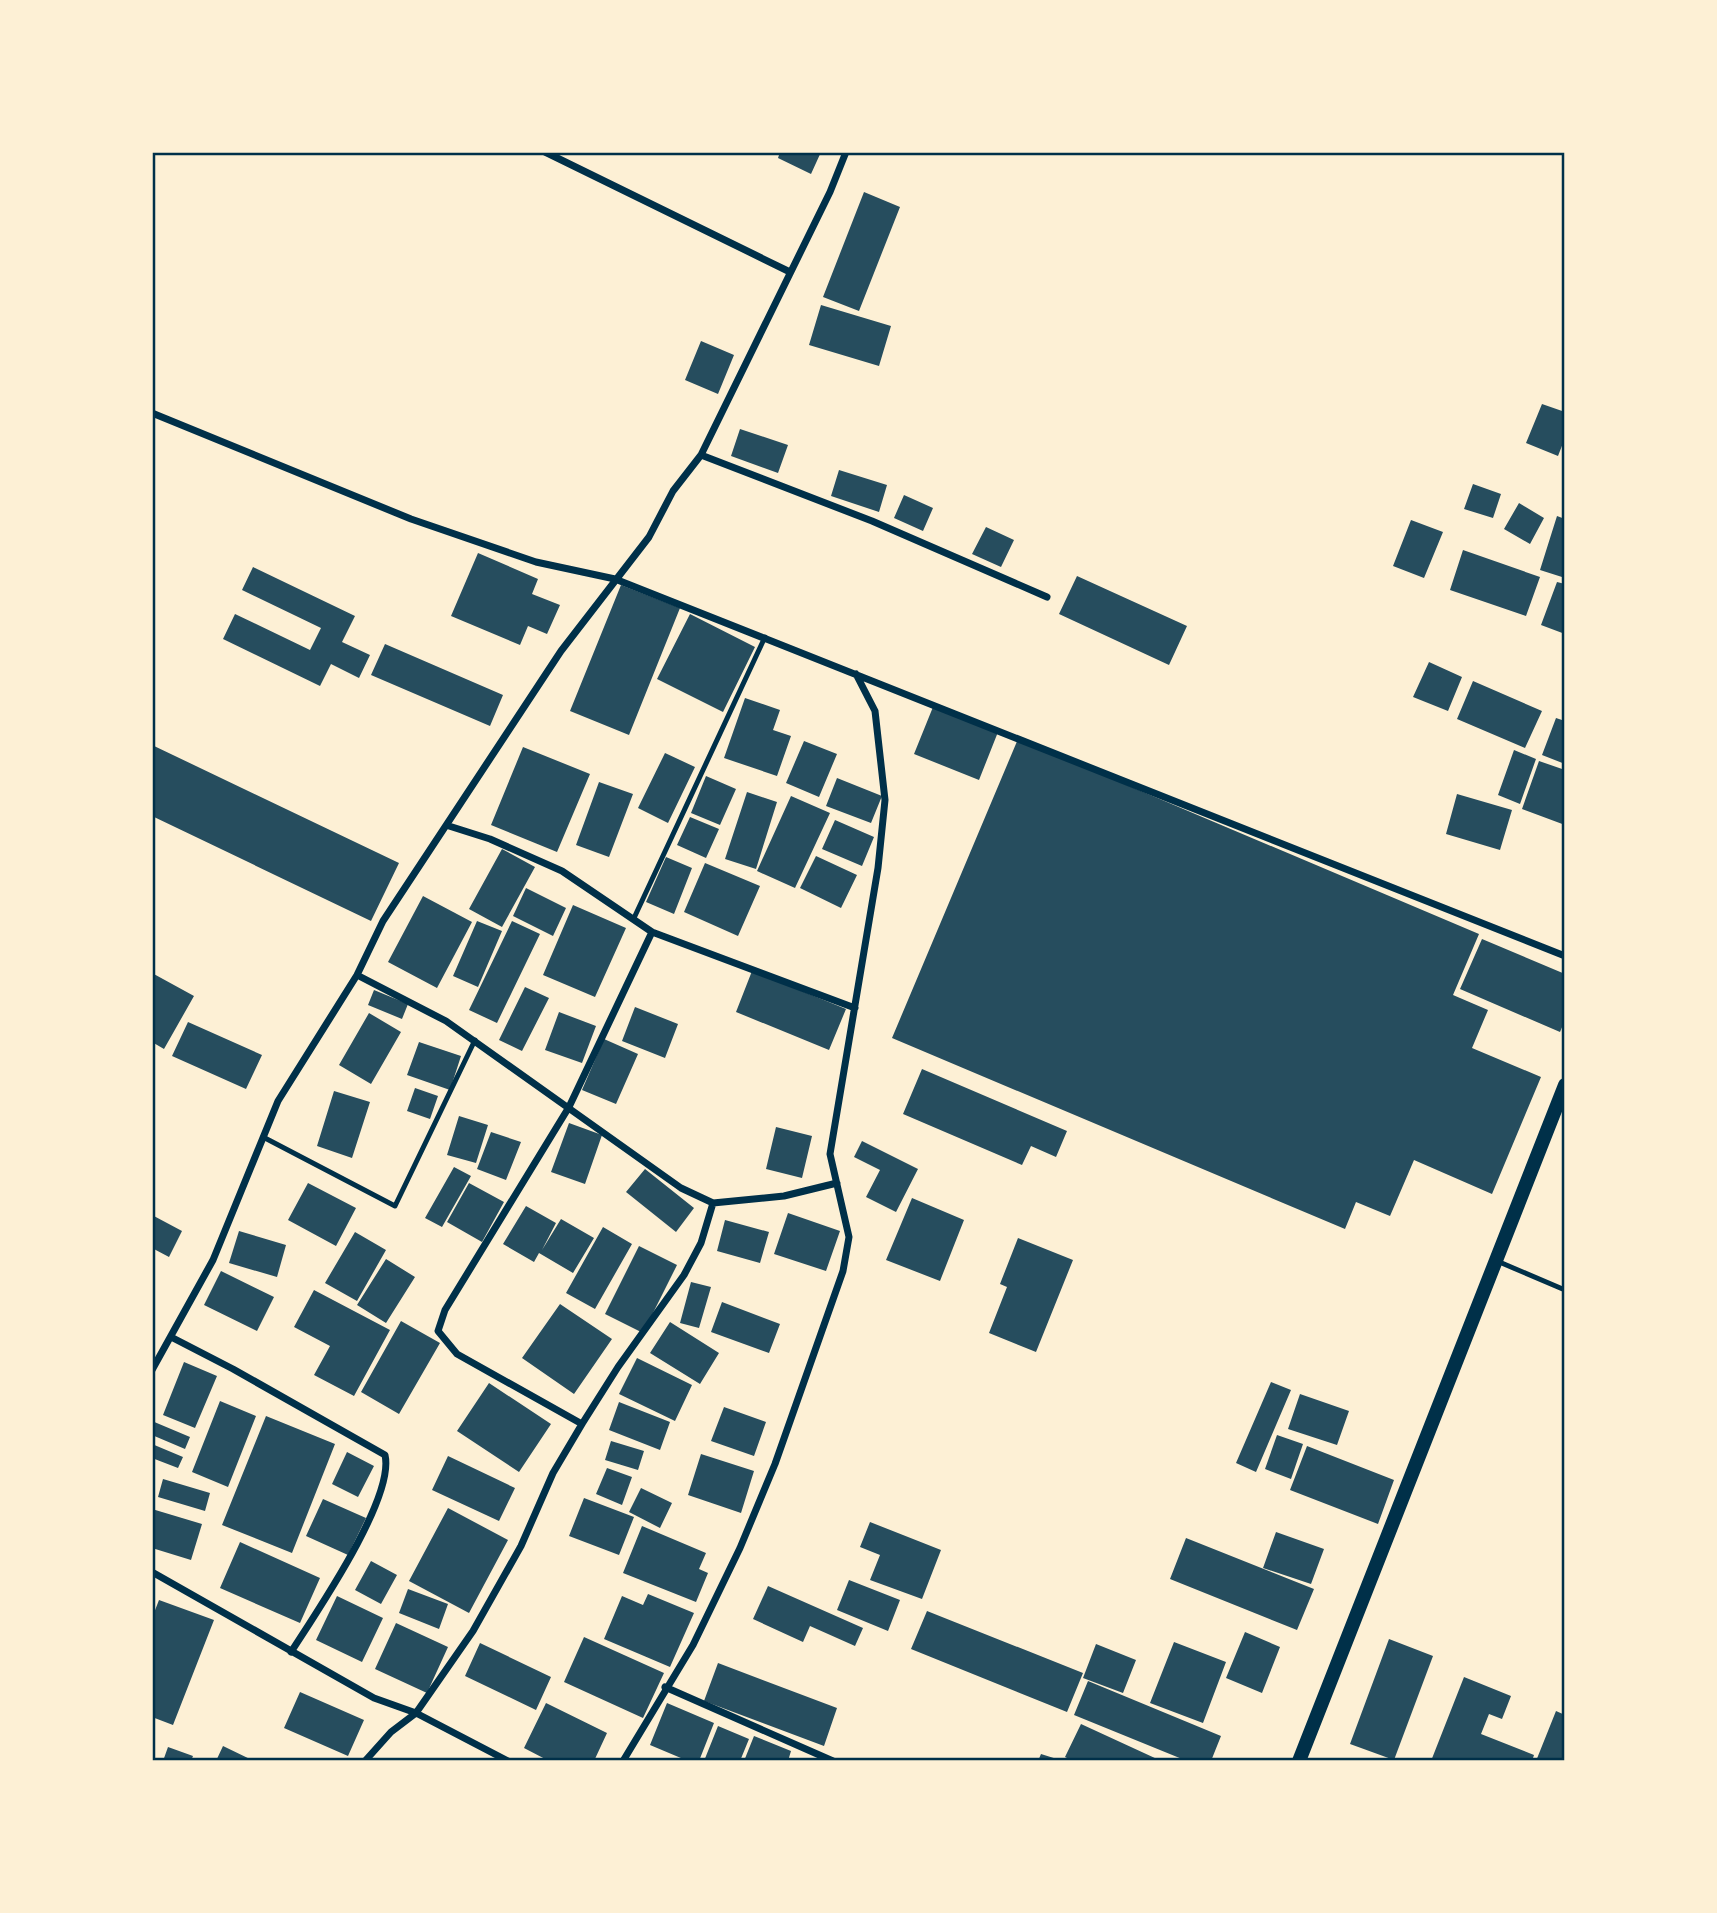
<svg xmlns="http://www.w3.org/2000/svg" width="1717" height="1913" viewBox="0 0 1717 1913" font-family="'Work Sans',sans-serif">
	<rect width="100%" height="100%" fill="#fdf0d5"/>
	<path fill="#264d5e" d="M780,152H821L811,174L778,158Z
		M864,192L900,207L859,311L823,297Z
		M821,305L891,326L879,366L809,345Z
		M701,341L734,355L718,394L685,380Z
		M1542,404L1565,412V438L1558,456L1526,443Z
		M740,429L788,445L778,473L731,456Z
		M839,470L887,485L879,512L831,496Z
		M1473,484L1501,494L1493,518L1464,509Z
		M904,495L933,508L923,531L894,518Z
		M1519,503L1544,518L1530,544L1504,529Z
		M1557,516L1565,519V567L1562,577L1540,570Z
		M1411,520L1443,532L1424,578L1393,566Z
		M986,527L1014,540L1001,567L972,554Z
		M1463,550L1540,577L1526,616L1450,590Z
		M478,553L538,579L532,594L560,605L547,634L528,626L520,645L451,616Z
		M253,567L355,616L342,642L370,655L359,678L331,664L320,686L223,639L235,614L310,650L321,628L242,590Z
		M1077,576L1187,626L1169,665L1059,614Z
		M1557,582L1565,584V634L1541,625Z
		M621,585L680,608L629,735L570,711Z
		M690,614L755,647L723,712L657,679Z
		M385,644L503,695L490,726L371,675Z
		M1429,662L1462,677L1448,711L1413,697Z
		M1473,681L1542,711L1525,748L1457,719Z
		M745,698L780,710L773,730L791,736L777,776L724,758Z
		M933,707L998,732L979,780L914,754Z
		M1556,718L1565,721V764L1542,755Z
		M1018,739L1479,934L1453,995L1488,1010L1472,1048L1541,1077L1492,1194L1414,1160L1390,1216L1356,1202L1345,1229L892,1038Z
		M804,741L837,754L819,797L786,783Z
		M152,745L399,863L371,921L152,816Z
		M523,747L590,774L557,852L491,825Z
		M1514,750L1536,759L1520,804L1498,795Z
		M665,753L695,767L668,823L638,808Z
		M1539,761L1565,770V825L1522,809Z
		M706,776L736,789L720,825L691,813Z
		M837,778L882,796L871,823L826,806Z
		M599,782L633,794L609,857L576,845Z
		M747,792L777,802L756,869L725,859Z
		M1457,794L1512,810L1500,850L1446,834Z
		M791,796L830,813L795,888L757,871Z
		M690,817L719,829L706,858L677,845Z
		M835,820L874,837L862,866L822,849Z
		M502,849L535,867L502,927L469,909Z
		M816,856L857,875L841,908L800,888Z
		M666,857L692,868L674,914L646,902Z
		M705,863L760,886L738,936L684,912Z
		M526,888L566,908L553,936L513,916Z
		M423,896L472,922L437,988L388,962Z
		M573,905L626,928L595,997L543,975Z
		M477,921L502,931L478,987L453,976Z
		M512,921L540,934L497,1023L469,1010Z
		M1482,939L1565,974V1020L1560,1032L1460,989Z
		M752,971L846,1009L829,1050L736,1012Z
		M152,973L194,996L164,1049L152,1042Z
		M525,987L549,998L522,1051L499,1040Z
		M374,990L408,1004L402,1019L368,1005Z
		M635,1007L678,1024L665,1058L622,1041Z
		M559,1012L596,1026L582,1063L545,1050Z
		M369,1013L401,1032L371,1084L339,1065Z
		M188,1022L262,1055L246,1089L172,1056Z
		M604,1039L638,1054L616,1104L582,1090Z
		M419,1042L461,1056L450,1090L407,1075Z
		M922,1069L1067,1131L1056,1157L1031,1146L1022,1165L903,1114Z
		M415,1088L438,1096L430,1119L407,1111Z
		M334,1091L370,1102L352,1158L317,1146Z
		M459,1116L488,1125L476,1163L447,1155Z
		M569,1123L602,1135L585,1184L551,1172Z
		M776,1127L812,1136L802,1178L766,1169Z
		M491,1132L521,1142L506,1180L477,1169Z
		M862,1141L918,1169L896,1212L866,1197L880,1170L854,1157Z
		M454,1167L471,1176L442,1227L425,1218Z
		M645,1169L694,1208L676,1232L626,1192Z
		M308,1183L356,1208L336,1246L288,1220Z
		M469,1183L504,1202L482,1242L447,1222Z
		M912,1198L964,1220L940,1281L886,1260Z
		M526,1206L556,1223L542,1250L561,1219L594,1238L573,1273L539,1253L534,1262L503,1244Z
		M788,1213L840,1231L826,1271L774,1254Z
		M152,1215L182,1231L169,1257L152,1248Z
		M725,1220L769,1232L760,1263L717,1251Z
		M603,1227L632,1244L595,1309L566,1293Z
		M239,1231L286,1245L277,1277L229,1263Z
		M355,1232L386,1250L357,1301L325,1283Z
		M1018,1238L1073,1260L1036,1352L989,1333L1007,1287L1000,1284Z
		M639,1246L677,1265L643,1333L605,1314Z
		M386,1259L415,1277L386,1323L357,1305Z
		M221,1271L274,1297L257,1331L204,1305Z
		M691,1282L711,1287L699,1328L680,1323Z
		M314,1290L390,1330L354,1396L314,1375L330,1346L294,1327Z
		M722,1302L780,1324L769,1353L711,1332Z
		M560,1304L612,1339L574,1394L522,1358Z
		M401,1321L440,1343L399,1414L361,1392Z
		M670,1322L719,1353L700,1384L650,1353Z
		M637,1358L692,1385L675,1421L619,1394Z
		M184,1362L217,1376L195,1428L163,1415Z
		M1271,1382L1291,1390L1256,1472L1236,1463Z
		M489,1383L551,1424L519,1472L457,1431Z
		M1300,1394L1349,1411L1337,1445L1288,1429Z
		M220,1401L256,1416L228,1487L192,1472Z
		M619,1402L670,1422L660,1450L609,1430Z
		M724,1407L766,1422L754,1456L711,1441Z
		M266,1416L335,1444L292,1553L222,1525Z
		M152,1421L190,1437L185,1449L152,1435Z
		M1277,1435L1303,1444L1291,1479L1265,1469Z
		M611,1441L644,1451L638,1470L605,1460Z
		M152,1444L183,1457L178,1468L152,1458Z
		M1307,1446L1394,1480L1378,1524L1290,1490Z
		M347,1452L374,1466L358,1497L332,1484Z
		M701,1454L754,1471L741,1513L688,1495Z
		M448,1456L515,1488L499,1521L432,1490Z
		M607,1468L632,1477L622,1505L596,1494Z
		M163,1479L210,1493L205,1511L158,1497Z
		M641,1488L672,1503L660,1528L629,1512Z
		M584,1498L634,1517L619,1555L569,1536Z
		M323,1499L366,1518L348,1555L306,1536Z
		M448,1508L508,1540L469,1613L409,1581Z
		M152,1509L202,1524L191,1560L152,1548Z
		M870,1522L941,1550L922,1599L870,1580L880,1555L860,1547Z
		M642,1526L706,1553L699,1569L708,1573L696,1602L623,1573Z
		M1276,1532L1324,1549L1311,1584L1263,1568Z
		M1186,1538L1314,1589L1297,1630L1170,1579Z
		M240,1542L320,1578L300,1623L220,1588Z
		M371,1561L397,1575L381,1604L355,1590Z
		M849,1580L900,1600L888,1631L837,1610Z
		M768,1586L863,1628L855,1646L810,1626L803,1642L753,1619Z
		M408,1589L448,1604L439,1629L399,1613Z
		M648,1594L694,1613L670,1667L604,1639L622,1596L643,1605Z
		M337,1596L383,1618L362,1662L316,1640Z
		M159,1600L214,1620L173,1725L152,1717V1618Z
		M927,1611L1083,1673L1067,1712L911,1649Z
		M396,1623L448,1647L427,1693L375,1669Z
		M1245,1632L1280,1647L1262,1693L1226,1678Z
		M584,1637L664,1673L643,1718L564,1682Z
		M1389,1639L1433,1656L1394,1760L1350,1744Z
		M1174,1642L1226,1662L1203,1723L1150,1703Z
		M480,1643L551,1677L536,1710L465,1676Z
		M1096,1644L1136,1660L1123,1693L1083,1678Z
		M718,1663L837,1708L824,1746L704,1701Z
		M1464,1677L1511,1696L1502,1719L1489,1714L1481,1734L1534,1755L1532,1761H1431Z
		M1088,1681L1221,1736L1211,1761H1187L1074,1715Z
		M300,1692L364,1720L348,1756L284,1728Z
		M546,1703L607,1733L594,1761H549L524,1748Z
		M667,1703L714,1723L699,1761H688L650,1745Z
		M1556,1711L1565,1715V1761H1536Z
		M1081,1724L1157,1759L1156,1761H1073L1065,1757Z
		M718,1726L749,1739L740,1761H704Z
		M754,1736L791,1751L788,1761H744Z
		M223,1746L254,1761H216Z
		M168,1747L193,1756L191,1761H163Z
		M1041,1754L1060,1760V1761H1038Z"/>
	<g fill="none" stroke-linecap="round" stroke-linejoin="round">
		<path stroke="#003049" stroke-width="5" d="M634,918L765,637
			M263,1137L395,1206L475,1040
			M1497,1261L1565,1290"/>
		<path stroke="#003049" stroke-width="7" d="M545,152L790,272
			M152,413L411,519L536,562L615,579L1565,956
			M701,455L872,521L1047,597
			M449,826L490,839L562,871L652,932L855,1008
			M357,975L446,1021L681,1188L713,1203L784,1196L837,1183
			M171,1337L233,1369L385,1455C395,1498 316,1613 291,1652
			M152,1370L213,1260L278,1101L357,975L383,921L561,651L649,537L673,491L701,455L830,192L846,152
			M582,1424L457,1354L438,1331L445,1310L569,1107L652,932
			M152,1572L374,1698L416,1713L508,1761
			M665,1687L833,1761
			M365,1761L391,1732L416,1713L473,1631L521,1546L553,1473L582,1424L618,1367L684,1275L701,1243L713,1203
			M623,1761L693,1645L740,1548L775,1464L843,1271L849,1237L830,1154L878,868L885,800L875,711L856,674"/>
		<path stroke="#003049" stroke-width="14" d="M1299,1761L1565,1085"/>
	</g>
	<rect width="1717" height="1913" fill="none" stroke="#fdf0d5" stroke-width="308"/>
	<rect x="154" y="154" width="1409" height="1605" fill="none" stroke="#003049" stroke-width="2.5"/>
</svg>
